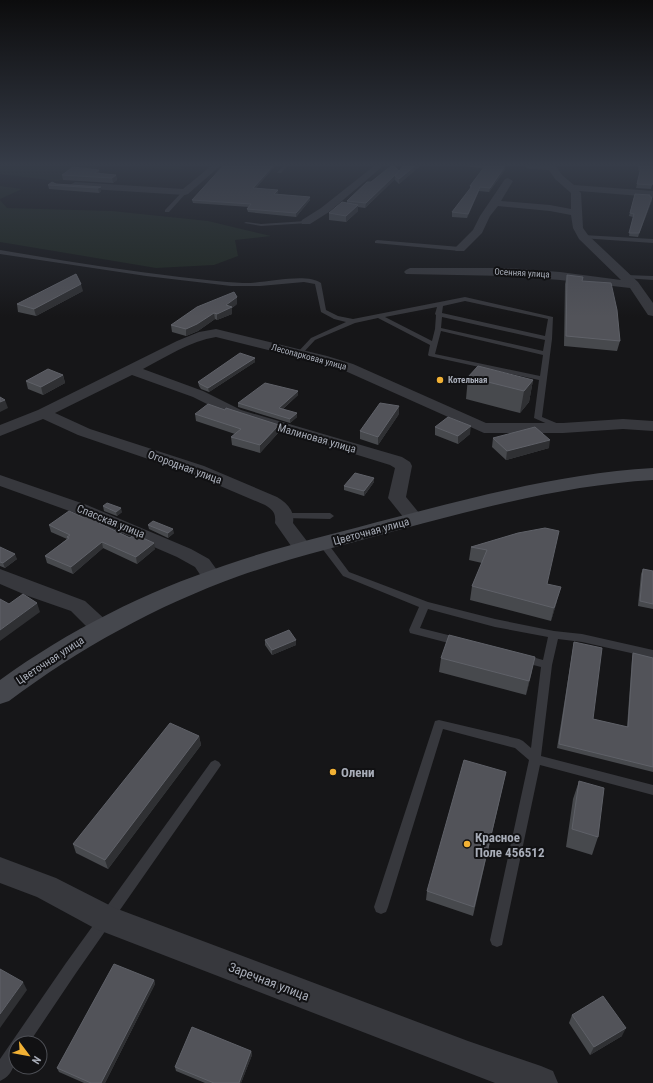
<svg xmlns="http://www.w3.org/2000/svg" width="653" height="1083" viewBox="0 0 653 1083" font-family="'Roboto Condensed',sans-serif">
	<rect width="100%" height="100%" fill="#161618"/>
	<path fill="#1e261f" d="M0,166H181L182,169L99,166L79,177L56,181L0,174Z
		M0,186L22,189L0,199Z
		M0,200L7,208L112,211L208,221L271,236L235,240L238,256L214,265L156,268L0,242Z"/>
	<g fill="none" stroke-linecap="round" stroke-linejoin="round">
		<path fill="#37383d" fill-rule="evenodd" d="M283,166H287L281,173H277Z
			M183,191L187,192L169,212H165V210Z
			M306,221L308,222V223L261,226L244,223L246,222L261,224Z
			M583,235L653,239V243L581,238V236Z
			M377,240L460,247L463,249L460,251L375,243V241Z
			M0,250C60,260 120,270 180,277C201,279 222,282 243,283C264,284 305,272 321,283L326,310L338,316L353,319L465,297L553,317L552,339L542,417L566,427L565,429H559L534,418L539,380L429,356L428,355L430,345L378,318L355,323L315,340L301,355H297V353L311,338L346,322L334,319L321,312L315,284L304,282L260,286H231L146,276L0,254ZM465,301L548,319L545,336L442,313L443,306ZM437,307L435,314L436,315L435,329L432,341L385,317ZM442,317L545,340L543,351L441,328ZM441,331L543,355L540,376L435,354Z
			M626,275L653,276V280L624,278V276Z
			M285,513H330L334,516L330,519L282,518L281,516L282,514Z
			M323,540L326,541L349,572L428,602L495,619L554,631L582,634L653,650V658L582,642L558,639L552,665L541,756L653,785V795L540,765L502,945L497,947L492,945L490,940L529,760L515,748L443,729L388,907L386,912L381,914L376,912L374,907L435,721L439,720L519,739L523,741L531,748L541,667L518,661L517,658L518,655L522,654L543,660L548,637L495,627L428,609L420,628L464,639L465,642L464,645L460,646L410,633L409,630L419,607L343,576L318,543Z
			M215,760L219,762L221,765L219,768L76,973L29,1043H16C16,1058 16,1074 0,1081V1059L66,963L211,762Z"/>
		<path fill="#37383d" fill-rule="evenodd" d="M211,166H220L188,194L185,195L75,188L70,185L75,182L183,189Z
			M374,166H383L329,212L310,224H302L301,222L302,220L321,208Z
			M525,166H556L562,175L574,185L653,191V197L579,191L581,193L583,228L588,235L638,282L653,303V316L648,315L630,288L560,280L507,276L406,274L404,272L406,270L410,268H507L560,272L621,280L579,239L573,228L571,215L550,211L498,206L490,216L482,233L464,251H456L454,249L473,230L480,216L505,179L508,178L513,181L501,201L550,205L571,209V193L555,179L549,170L529,169Z
			M216,329L327,356L353,364L486,423H563L623,419L653,421V431L623,429L563,433H484L343,370L317,362L216,337C190,341 166,357 143,369L203,391L241,410L402,457L410,462L412,466L406,497L424,519L422,523L415,525L408,523L388,498L395,468L390,465L231,416L193,397L132,375L55,413L90,429L204,466L277,497C287,503 295,511 293,523L313,549L310,553L303,555L296,553L275,523C276,513 273,510 265,505L192,474L78,435L43,419L0,436V425L38,410L177,341L199,332Z
			M0,475L87,505L191,549L209,559L222,577L219,582L212,584L205,582L195,567L177,557L75,513L0,486Z
			M0,569L85,601L109,623L112,628L109,633L101,636L93,633L71,611L28,596L0,584Z
			M0,857L56,878L115,908L468,1041L541,1066L553,1071L558,1083H495L96,929L37,897L0,883Z"/>
		<path fill="#45474d" fill-rule="evenodd" d="M653,468V480C567,485 485,507 402,529C348,544 293,557 239,576C156,606 80,648 9,701L0,704V680C69,630 145,592 226,565C281,546 337,533 393,518C479,496 565,473 653,468Z"/>
	</g>
	<path fill="#47494d" d="M275,166L256,188L278,193L276,194L310,200L296,217L248,212L247,209L249,207L193,203L192,200Z
		M403,166H420L399,184L395,180V179L365,208L358,207V211L346,222L329,220V213L347,203V201L371,182L399,171Z
		M462,166H505V170L489,192L479,191L467,218L452,217V212L470,190V186L483,168Z
		M639,166H653V182L651,189L636,188L640,171L638,170Z
		M100,174L116,175L117,180L113,183L63,180L62,175Z
		M56,184L101,187V191L99,193L49,189L48,185Z
		M635,194L650,197L652,200L638,237L629,236L633,217L629,216Z
		M567,275L620,341L617,351L564,346L565,284Z
		M83,291L36,316L18,312L17,304Z
		M237,304L232,308V314L217,320L215,319L198,331L186,336L172,332L171,325Z
		M255,358V362L209,392L201,389L199,386L198,382Z
		M63,375L65,383L43,395L28,389L26,381Z
		M468,377L533,380L529,402L520,413L466,399Z
		M298,395L283,409L297,417L290,423L238,407V403Z
		M195,414L279,432L260,453L232,445L231,437L235,434L196,421Z
		M399,414L378,445L360,439V431Z
		M435,427L470,434L458,444L435,435Z
		M493,438L549,448L506,460L492,447Z
		M374,478V482L364,496L344,490V486Z
		M103,506L122,512L117,516L104,511Z
		M85,518L102,521L103,525L155,549L137,564L103,548L73,574L47,563L45,556L67,539L51,532L49,525Z
		M148,525L174,533L168,538L149,529Z
		M518,533L557,601L551,621L470,600L472,586L482,563L469,560L471,547Z
		M0,547L17,559L5,568L0,566Z
		M643,569L653,571V609L638,606L641,574Z
		M265,640L296,645L272,655L265,645Z
		M574,642L593,719L627,727L632,658L633,653L653,658V772L557,748Z
		M441,658L532,671L526,695L439,672Z
		M199,736L201,745L108,869L76,853L73,844Z
		M506,772L473,916L426,900L427,891Z
		M579,781L598,837L592,855L566,847L573,799Z
		M154,980L155,984L105,1083H84L59,1072L57,1068Z
		M572,1015L622,1036L590,1055L569,1023Z
		M251,1051L252,1055L241,1083H205L176,1071L175,1067Z"/>
	<path fill="#2f3033" d="M273,166H275L253,191V188Z
		M415,166H420L399,184V179Z
		M505,166V170L489,192L490,188Z
		M99,170L100,175L95,173Z
		M399,171L395,176V179L365,208L366,203Z
		M116,175L117,180L113,183L112,178Z
		M101,187V191L99,193L98,188Z
		M480,187L479,191L467,218L468,214Z
		M278,190V193L274,197V194Z
		M310,197V200L296,217V213Z
		M652,197V200L638,237L639,233Z
		M358,205V211L346,222V216Z
		M81,284L83,291L36,316L34,309Z
		M237,297V304L232,308V314L217,320V314L226,305Z
		M214,313L215,319L198,331L186,336V329Z
		M255,358V362L209,392L208,388Z
		M63,375L65,383L43,395L41,387Z
		M533,380L529,402L520,413L524,391Z
		M298,391V395L279,412V408Z
		M5,400L8,408L0,412V402Z
		M399,406V414L378,445V437Z
		M297,413V417L290,423V419Z
		M279,425V432L260,453V445Z
		M471,426L470,434L458,444V436Z
		M550,440L549,448L506,460L507,451Z
		M374,478V482L364,496V491Z
		M121,508L122,512L117,516L116,512Z
		M102,521L104,527L99,523Z
		M173,529L174,533L168,538V533Z
		M102,542L103,548L73,574L71,567Z
		M154,543L155,549L137,564L136,557Z
		M15,554L17,559L5,568L3,563Z
		M561,587L557,601L551,621L554,608Z
		M37,603L40,612L0,641V630Z
		M296,640V645L272,655V650Z
		M535,657L532,671L526,695L529,681Z
		M199,736L201,745L108,869L105,860Z
		M154,980L155,984L105,1083H101Z
		M23,982L27,990L0,1028V1014Z
		M626,1028L622,1036L590,1055L594,1047Z
		M251,1051L252,1055L241,1083H239Z"/>
	<path fill="#525359" stroke="#5f6168" d="M223,166H273L253,188L278,190L274,194L310,197L296,213L247,209L251,204L192,200Z
		M391,166H394L399,171L366,203L347,201L367,182H371Z
		M403,166H415L399,179L395,176Z
		M485,166H505L490,188L480,187L468,214L452,212L472,186H470Z
		M639,166H653V182L652,185L637,184L641,167H638Z
		M73,167L99,170L95,173L116,175L112,178L62,175Z
		M52,182L56,184L101,187L98,188L48,185Z
		M635,194L650,195V197H652L639,233H629L634,214L630,213Z
		M342,202L358,205L346,216L329,213Z
		M76,274L81,284L34,309L17,304Z
		M567,275L583,277L582,281L611,283L617,310L620,341L566,336Z
		M234,292L237,297L226,305L232,307L217,314L214,313L197,324L186,329L171,325L197,307Z
		M240,353L255,358L208,388L200,384L198,382Z
		M478,366L533,380L524,391L468,377Z
		M48,369L63,375L41,387L26,381Z
		M265,383L298,391L279,408L297,413L290,419L238,403Z
		M0,397L5,400L0,402Z
		M380,403L399,406L378,437L360,431Z
		M208,404L225,410L226,408L279,425L260,445L231,437L241,429L195,414Z
		M448,417L471,426L458,436L435,427Z
		M535,427L550,440L507,451L493,438Z
		M355,473L374,478L364,491L344,486Z
		M107,503L121,508L116,512L103,506Z
		M69,511L85,518L89,515L102,521L99,523L130,538L134,534L154,543L136,557L102,542L71,567L45,556L69,538L67,537L70,535L49,525Z
		M153,521L173,529L168,533L148,525Z
		M545,528L559,531L547,584L561,587L554,608L472,586L487,550L471,547L518,533Z
		M0,547L15,554L3,563L0,562Z
		M643,569L653,571V604L640,601Z
		M23,594L37,603L0,630V599L9,604Z
		M289,630L296,640L272,650L265,640Z
		M449,635L535,657L529,681L441,658Z
		M574,642L602,648L593,719L628,727L633,653L653,658V767L559,744Z
		M170,723L199,736L105,860L73,844Z
		M464,760L506,772L474,907L427,891Z
		M579,781L604,788L598,837L572,829Z
		M114,964L154,980L101,1083H91L57,1068Z
		M0,969L23,982L0,1014Z
		M603,996L626,1028L594,1047L572,1015Z
		M192,1027L251,1051L239,1083H214L175,1067Z"/>
	<linearGradient id="sky" x2="0" y2="1"><stop stop-color="#0c0c0d"/><stop offset="0.52" stop-color="#363c48"/><stop offset="1" stop-color="#363c48" stop-opacity="0"/></linearGradient>
	<rect width="653" height="317" fill="url(#sky)"/>
	<g fill="#f2b134" stroke="#111113" stroke-width="1.5">
		<circle cx="440" cy="380" r="4"/>
		<circle cx="333" cy="772" r="4"/>
		<circle cx="467" cy="844" r="4"/>
	</g>
	<g text-anchor="middle" stroke-width="4" stroke-linejoin="round" paint-order="stroke">
		<g font-size="9" fill="#a8adb8" stroke="#111113">
			<text transform="translate(522 273) rotate(3)" y="3">Осенняя улица</text>
			<text transform="translate(309 357) rotate(15)" y="3">Лесопарковая улица</text>
		</g>
		<g font-size="9" font-weight="bold" fill="#a8adb8" stroke="#111113" text-anchor="start">
			<text x="448" y="383">Котельная</text>
		</g>
		<g font-size="11" fill="#a8adb8" stroke="#111113">
			<text transform="translate(317 438) rotate(16)" y="4">Малиновая улица</text>
			<text transform="translate(185 467) rotate(20)" y="4">Огородная улица</text>
			<text transform="translate(111 521) rotate(22)" y="4">Спасская улица</text>
			<text transform="translate(371 531) rotate(-15)" y="4">Цветочная улица</text>
			<text transform="translate(50 660) rotate(-33)" y="4">Цветочная улица</text>
		</g>
		<g font-size="13" font-weight="bold" fill="#a8adb8" stroke="#111113" text-anchor="start">
			<text x="341" y="777">Олени</text>
			<text x="475" y="842">Красное<tspan x="475" dy="15">Поле 456512</tspan></text>
		</g>
		<g font-size="13" fill="#a8adb8" stroke="#111113">
			<text transform="translate(269 981) rotate(21)" y="5">Заречная улица</text>
		</g>
	</g>
	<g transform="translate(28 1055) rotate(122)"><circle r="19" fill="#111113" stroke="#4d4f55"/>
	<path d="M0-3L7 15L0 10L-7 15Z" fill="#f2b134"/>
	<text y="-6" font-size="11" font-weight="bold" text-anchor="middle" fill="#a8adb8">N</text>
	</g>
</svg>
